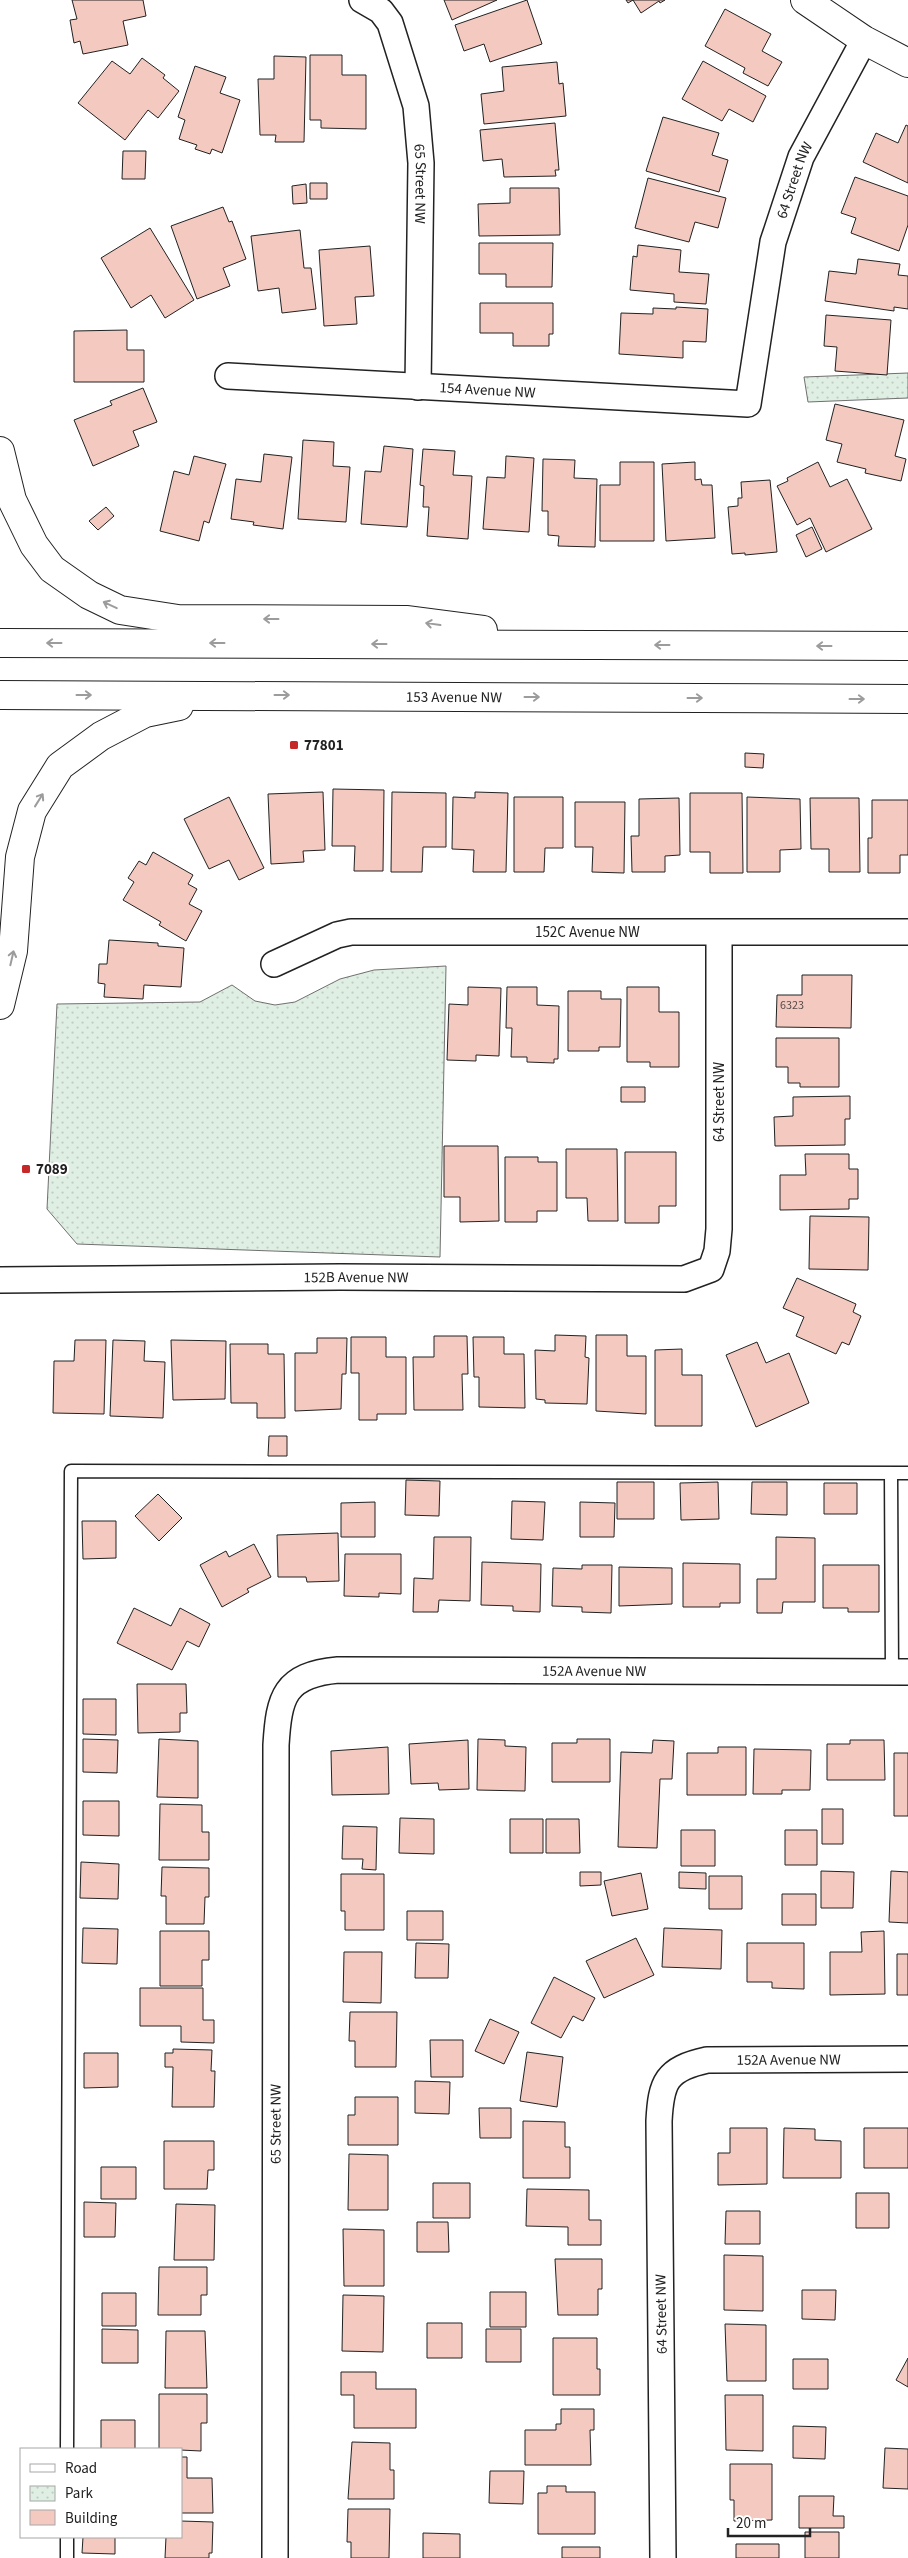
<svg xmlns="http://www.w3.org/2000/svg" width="908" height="2558" viewBox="0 0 908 2558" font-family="'Source Sans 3',sans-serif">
	<defs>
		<pattern id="park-dots" width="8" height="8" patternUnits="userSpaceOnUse" patternTransform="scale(1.25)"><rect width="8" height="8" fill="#e0efe3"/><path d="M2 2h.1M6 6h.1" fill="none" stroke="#c0cdc2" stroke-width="1.8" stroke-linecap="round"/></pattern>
	</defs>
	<rect width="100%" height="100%" fill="#fff"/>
	<path fill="url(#park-dots)" stroke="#6f6f6f" d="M908,373V398L808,402L804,377Z
		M446,966L440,1257L77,1244L47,1209L57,1004L200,1002L232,985L255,1001L275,1005L295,1002L340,979L374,970Z"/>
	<path fill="#f3c9c0" stroke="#222" d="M72,0H143L146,16L123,21L128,45L83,54L80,41L74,43L70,20L77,19Z
		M444,0H497L452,20Z
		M527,0L542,44L490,62L484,44L464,51L455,25Z
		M626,0H665L660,3L659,1L641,13L633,0L628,3Z
		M725,9L771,34L762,51L782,62L768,86L743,73L745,68L705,46Z
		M310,55H342V75H366V129L321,128V120H310Z
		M274,56L306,57L304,142H275L276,135H260L258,79H274Z
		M142,58L165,75L163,78L179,91L158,118L148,110L125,140L78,103L112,61L130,74Z
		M703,61L766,96L753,122L729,109L722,121L682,99Z
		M557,62L559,84L563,83L566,116L484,124L481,94L504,91L502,67Z
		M195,66L226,77L220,93L240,100L222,153L212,149L210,154L195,149L197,145L179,139L185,120L178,117Z
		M663,117L719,133L712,155L728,160L719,192L646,171Z
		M555,123L559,170H555L556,176L504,177L502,159L483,161L480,130Z
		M906,125L908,126V183L863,162L876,133L898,143Z
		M123,151H146L145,179H122Z
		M855,177L908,196V225L899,251L851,233L856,218L841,213Z
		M648,178L726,198L718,228L695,222L689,242L635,228Z
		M310,183H327V199H310Z
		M306,184L307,203L293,204L292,186Z
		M510,188H559L560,235L479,236L478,204L510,203Z
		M223,207L229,222L232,221L246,259L223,268L230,286L197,299L171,226Z
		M150,228L194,300L165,318L151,295L131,308L101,258Z
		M300,230L304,268H311L316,309L282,313L279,288L258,291L251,236Z
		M479,243H553L552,287H506V274H479Z
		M638,245L681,250L679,272L709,274L706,304L674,302V294L630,290L633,256L637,257Z
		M370,246L374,296L355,297L357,324L324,326L319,250Z
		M858,259L900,264L898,275L908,276V309L894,307V311L825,301L829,271L856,274Z
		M480,303H553V334H549V346H513V333H480Z
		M676,307L708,309L706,342L683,341V358L619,354L621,313L653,314V308L676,309Z
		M826,315L891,320L887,375L835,371L837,347L824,346Z
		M127,330V350H144V382H74V331Z
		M143,388L157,422L133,431L139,446L93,466L74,420L112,405L110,401Z
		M835,404L904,420L895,456L906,459L901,481L865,473L866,469L837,462L842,444L826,440Z
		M303,440L334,442L333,466L350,467L346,522L298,519Z
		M384,446L413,449L407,527L361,524L365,471L381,472Z
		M423,449L455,451L453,475L472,476L468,539L427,536L429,507H423L424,486L420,485Z
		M264,454L292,457L283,529L253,525L254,522L231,519L236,479L261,482Z
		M194,456L226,464L209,523L204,521L199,541L160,531L174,471L189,475Z
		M506,456L534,458L529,532L483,529L487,477L505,478Z
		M543,459L575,460L574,478L597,479L595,547L558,546L559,536L548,535V511H542Z
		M620,462H654V541H600V485H620Z
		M695,462V480L701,479L702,485H712L715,538L666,541L662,464Z
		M818,462L830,487L847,479L872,529L826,552L810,518L797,525L777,486L788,481L787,478Z
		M770,480L777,552L745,555V553L732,554L728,507L738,506V498H742L741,482Z
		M106,507L114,516L98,530L89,521Z
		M812,527L822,549L806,557L796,535Z
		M745,753L764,754L763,768L745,767Z
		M333,789L384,790L383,871H354L355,846H332Z
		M323,792L325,850L303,851L304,862L271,864L268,794Z
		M392,792L446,793V847H423L422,872H391Z
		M475,792L508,793L506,872H473L474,850L452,849L453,797L475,798Z
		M690,793H742L743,873H710V852H690Z
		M229,797L264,868L239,880L229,860L209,869L184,819Z
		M514,797H563V848H545L544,872H514Z
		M747,797L800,799L801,849L780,850V872H747Z
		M679,798L680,855L665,856V872H632L631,836H639V799Z
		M810,798H859L860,872H829V849H811Z
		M872,800H908V855H900V873H868V838H872Z
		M575,802H625L624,873L592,872L593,847H575Z
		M153,852L193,875L188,884L197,889L189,904L202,911L186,941L159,925L161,922L123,900L134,882L128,878L139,861L146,865Z
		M109,940L158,943V946L184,948L181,987L144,985L143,999L104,997L105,984L98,983L99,964H107Z
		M802,975H852L851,1028L776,1027L777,995H802Z
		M468,987L501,988L499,1056L476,1055V1061L447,1060L449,1004L468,1005Z
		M507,987H537V1005L559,1006L558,1059H554V1063L527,1062V1057H511L512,1028H506Z
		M627,987H659V1012H679V1067H650V1062H627Z
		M568,991H601V999H621L620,1047H599V1051H568Z
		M776,1038H839V1087H800V1083H788V1067H776Z
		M621,1087H645V1102H621Z
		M850,1096V1119H845V1145L775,1146L774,1117L793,1116V1097Z
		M444,1146H498L499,1221L460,1222V1197H444Z
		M566,1149H617L618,1221H588L587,1198H566Z
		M625,1152H676V1206H659V1223H625Z
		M805,1154H849V1169H858V1199H849V1209L780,1210V1175H806Z
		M505,1157H538V1162H557V1211H537V1222H505Z
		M810,1216L869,1217L868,1270L809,1269Z
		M797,1278L856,1304L853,1312L861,1316L849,1345L842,1342L836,1354L796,1336L804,1317L783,1308Z
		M555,1335L586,1336L585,1357L589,1358L587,1404L545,1403V1400L536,1399L535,1350L555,1351Z
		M596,1335H627V1356H646V1414L596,1411Z
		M434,1336H467L468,1374H462L463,1410H414L413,1357H434Z
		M351,1337H386V1357H406V1414H377V1420H359V1373H351Z
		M473,1337H504V1354H524L525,1408L479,1407V1377H474Z
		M317,1338H347L346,1374H342L341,1409L295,1411V1353H317Z
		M75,1340H106L104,1414L53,1413L54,1361H74Z
		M113,1340L145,1341L144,1361L165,1362L163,1418L110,1416Z
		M171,1340L226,1341L225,1399L173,1400Z
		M757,1342L766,1363L789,1353L809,1403L756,1427L726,1355Z
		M230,1344H268V1354H284L285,1418H257V1403H231Z
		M682,1349V1375H702V1426H655V1350Z
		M269,1436H287V1456H268Z
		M406,1480L440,1481L439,1516L405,1515Z
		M617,1482H654V1519H617Z
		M718,1482L719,1519L681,1520L680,1483Z
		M752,1482H787V1515L751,1514Z
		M824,1483H857V1514H824Z
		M158,1494L182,1518L159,1541L135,1516Z
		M512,1501L545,1502L543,1540L511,1539Z
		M375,1502V1537H341V1503Z
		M580,1502L615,1503L614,1537H580Z
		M82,1521H116V1558L83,1559Z
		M338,1533L339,1581L307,1582L306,1577H278L277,1535Z
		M434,1537H471L470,1601L439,1600L438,1612H413L414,1578L433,1579Z
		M776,1537L815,1538V1602H783L782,1613H757V1579H776Z
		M254,1544L271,1577L247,1589L249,1592L222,1607L200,1565L226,1551L229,1557Z
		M345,1554H401V1594L379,1593V1597L344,1596Z
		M482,1562L541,1564L540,1612L513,1611V1606L481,1605Z
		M683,1563L740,1564V1603H720V1607H683Z
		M582,1565H612L611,1613L582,1612V1607L552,1606L553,1568L582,1569Z
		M823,1565H879V1612H848V1608H823Z
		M619,1567L672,1568V1604L619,1606Z
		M134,1608L171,1626L180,1608L210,1624L199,1647L187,1641L172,1670L117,1643Z
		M137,1684H186L187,1713H180V1732L138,1733Z
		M83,1699H116V1735L83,1734Z
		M83,1739L118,1740L117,1773L83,1772Z
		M159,1739L198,1741V1798L157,1797Z
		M478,1739L505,1740V1746L526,1747L525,1791L477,1790Z
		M577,1739H610V1782H552V1743H577Z
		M468,1740L469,1789L439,1790L438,1783L411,1784L409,1744Z
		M653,1740L674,1741L672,1779H660L657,1848L618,1847L621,1752L652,1753Z
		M850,1740H884L885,1780H827V1744H850Z
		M388,1747L389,1794L332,1795L331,1751Z
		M718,1747H746V1795H687V1753H718Z
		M754,1749L811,1750L810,1790H782V1794H753Z
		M894,1753H908V1816H894Z
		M83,1801H119V1836L83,1835Z
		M160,1804L202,1805V1832H209V1860H159Z
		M822,1809H843V1844H822Z
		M400,1818L434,1819V1854L399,1853Z
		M510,1819H543V1853H510Z
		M546,1819H579L580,1853H546Z
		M343,1826L377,1827L376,1870L362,1869L363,1859H342Z
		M681,1830H715V1866H681Z
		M785,1830H817V1865H785Z
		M81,1862L119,1864L118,1899L80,1898Z
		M162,1867L209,1868V1897H205L204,1924H166V1896H161Z
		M821,1871L854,1872L853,1908H821Z
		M891,1871L908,1872V1923L889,1922Z
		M580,1872H601V1885L580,1886Z
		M679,1872L706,1873V1889L679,1888Z
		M641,1873L648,1909L612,1916L604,1881Z
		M341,1874H384V1930H345V1911H341Z
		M709,1876H742V1909H709Z
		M782,1894H816V1925H782Z
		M407,1911H443V1940H407Z
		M83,1928L118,1929L117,1964L82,1963Z
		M664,1928L722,1930L721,1969L662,1967Z
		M160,1931H209V1960H202V1986H160Z
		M884,1931L885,1994L830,1995V1952H862L861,1932Z
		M636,1938L654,1975L604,1998L586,1961Z
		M416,1943L449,1944L448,1978H415Z
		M747,1943H804V1989L772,1988V1982H747Z
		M344,1952H382L381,2003L343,2002Z
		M897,1954H908V1995H897Z
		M554,1977L595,1998L583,2021L573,2016L561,2038L531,2023Z
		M140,1988H203V2020H214V2043L181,2042V2026H140Z
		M350,2012H397L396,2067H355V2041H349Z
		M490,2019L519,2032L504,2064L475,2051Z
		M430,2040H463V2077H431Z
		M173,2049L212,2050L211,2071H215L214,2107H172L173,2067H165V2053H173Z
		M527,2052L563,2057L557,2107L520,2101Z
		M84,2053H118V2087L84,2088Z
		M415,2081L450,2082L449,2114L415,2113Z
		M355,2097H398V2145H348V2115H355Z
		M479,2108H511V2138H480Z
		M523,2121L565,2122V2147H570V2178H523Z
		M730,2128H767V2184L718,2185V2153H730Z
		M784,2128L815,2129V2140L841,2141V2178H783Z
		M864,2128H908V2168H864Z
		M164,2141H214V2170H208L207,2189H164Z
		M349,2154L388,2155V2210H348Z
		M101,2167H136V2199H101Z
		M433,2183H470V2218H433Z
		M527,2189L589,2190V2220H601V2245H568V2227L526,2226Z
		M856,2193H889V2228H856Z
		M84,2202L116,2203L115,2237H84Z
		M176,2204L215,2205L214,2260H174Z
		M726,2211H760V2244H725Z
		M417,2222H448L449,2252H417Z
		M343,2229L384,2230V2286H344Z
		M724,2255L763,2256V2311L724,2310Z
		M555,2259H602V2289H598V2315H558Z
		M159,2267H207V2295H201V2315H158Z
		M802,2290H836L835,2320L802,2319Z
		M490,2292H526V2327H490Z
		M102,2293H136V2326H102Z
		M343,2295L384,2296L383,2352L342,2351Z
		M427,2323H462V2358H427Z
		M725,2324L766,2325V2381H727Z
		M102,2329L138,2330V2363H102Z
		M486,2329H521V2362H486Z
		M166,2331H205L207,2388H165Z
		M553,2338H597V2369H600V2395H553Z
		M908,2358V2387L896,2380Z
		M793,2359H828V2389H793Z
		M341,2372H376V2389H416V2428H354V2395H341Z
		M159,2394H207V2423H201V2451L159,2449Z
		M725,2395H763V2451L726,2450Z
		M561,2409H594V2430H590L591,2465H525V2430H556V2424H561Z
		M101,2420H135V2449H101Z
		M793,2426L826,2427L825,2459L793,2458Z
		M352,2442L390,2443V2470H394V2499H348Z
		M885,2448L908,2449V2489L883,2488Z
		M181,2457H187V2478H212L213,2513H181Z
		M730,2464H772V2520L734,2521V2500H730Z
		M490,2471H524L523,2504L489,2503Z
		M547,2486H566V2492H595V2534H538V2493H547Z
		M799,2496H834L833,2516H844V2528H799Z
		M348,2509H390L389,2558H351V2542H347Z
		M181,2521L213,2522L212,2553H209V2558H165L166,2537H181Z
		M805,2532H839V2558H805Z
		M423,2533L460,2534V2558H423Z
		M83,2537H115V2554L82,2553Z
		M736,2544H779V2558H736Z
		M562,2547H600V2558H562Z"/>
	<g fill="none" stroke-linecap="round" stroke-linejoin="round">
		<defs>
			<path id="service" d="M891,1473L892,1672
				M67,2449L71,1471L908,1473
				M67,2558V2537"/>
			<g id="minor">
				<path id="s1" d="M362,0L381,11L390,23L416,106L421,163L418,387"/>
				<path id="s2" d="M228,376L748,404L773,242L801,157L864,40"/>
				<path id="s3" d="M274,964L337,935L351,932H908"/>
				<path id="s4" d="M0,1280L340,1277L684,1279L711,1269L717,1251L719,1229V933"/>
				<path id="s5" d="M275,2558L276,1745C279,1697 284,1675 338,1670L908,1672"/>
				<path id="s6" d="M663,2558L659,2121C661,2082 666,2069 707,2060L908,2059"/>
			</g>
			<path id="tertiary" d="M805,0L864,40L908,63"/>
			<g id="secondary">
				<path d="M0,451L12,500L34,545L52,569L89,595L120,610L178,619L406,620L483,630"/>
				<path d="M0,643L908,646"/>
				<path id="s7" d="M0,695L908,699"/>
				<path d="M0,1005L13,951L20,857L32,811L60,766L101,736L145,713L179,706"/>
			</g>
		</defs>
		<use href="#service" stroke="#222" stroke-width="15"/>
		<use href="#minor" stroke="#222" stroke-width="28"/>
		<use href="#tertiary" stroke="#222" stroke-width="30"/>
		<use href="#secondary" stroke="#222" stroke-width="30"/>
		<use href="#service" stroke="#fff" stroke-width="12"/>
		<use href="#minor" stroke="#fff" stroke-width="25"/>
		<use href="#tertiary" stroke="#fff" stroke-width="28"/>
		<use href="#secondary" stroke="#fff" stroke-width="28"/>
	</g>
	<defs><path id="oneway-shaft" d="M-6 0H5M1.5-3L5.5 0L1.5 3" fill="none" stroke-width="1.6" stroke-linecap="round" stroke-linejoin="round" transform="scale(1.25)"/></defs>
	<g stroke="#9c9c9c">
		<use href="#oneway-shaft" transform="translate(110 605) rotate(-155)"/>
		<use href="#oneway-shaft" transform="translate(271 619) rotate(-180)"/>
		<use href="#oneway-shaft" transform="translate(433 624) rotate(-172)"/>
		<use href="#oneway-shaft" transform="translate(54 643) rotate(-180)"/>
		<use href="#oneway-shaft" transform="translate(217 643) rotate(-180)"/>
		<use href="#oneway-shaft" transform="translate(379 644) rotate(-180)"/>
		<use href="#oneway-shaft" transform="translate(662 645) rotate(-180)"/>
		<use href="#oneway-shaft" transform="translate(824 646) rotate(-180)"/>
		<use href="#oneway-shaft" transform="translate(84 695)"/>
		<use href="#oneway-shaft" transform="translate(282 695)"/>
		<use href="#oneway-shaft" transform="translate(532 697)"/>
		<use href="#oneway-shaft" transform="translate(695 698)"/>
		<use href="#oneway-shaft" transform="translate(857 699)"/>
		<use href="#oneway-shaft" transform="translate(39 800) rotate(-58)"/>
		<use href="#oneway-shaft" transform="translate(12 958) rotate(-77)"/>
	</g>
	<g fill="#c62828" stroke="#fff" stroke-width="2">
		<rect x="289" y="740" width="10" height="10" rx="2.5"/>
		<rect x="21" y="1164" width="10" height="10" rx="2.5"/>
	</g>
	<g text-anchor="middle" stroke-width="4" stroke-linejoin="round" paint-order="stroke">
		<g font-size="12" fill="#564c4a">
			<text x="792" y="1009">6323</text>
		</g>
		<g font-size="15" fill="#222" stroke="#fff">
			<text dy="5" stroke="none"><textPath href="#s2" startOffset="750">64 Street NW</textPath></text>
			<text dy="5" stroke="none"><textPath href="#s1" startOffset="202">65 Street NW</textPath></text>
			<text dy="5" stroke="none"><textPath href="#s2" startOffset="260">154 Avenue NW</textPath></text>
			<text dy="5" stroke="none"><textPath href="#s7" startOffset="454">153 Avenue NW</textPath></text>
			<text dy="5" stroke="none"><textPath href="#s3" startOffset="320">152C Avenue NW</textPath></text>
			<text transform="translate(719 1102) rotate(-90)" y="5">64 Street NW</text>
			<text dy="5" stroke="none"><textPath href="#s4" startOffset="356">152B Avenue NW</textPath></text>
			<text dy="5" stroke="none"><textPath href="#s5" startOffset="1181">152A Avenue NW</textPath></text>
			<text dy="5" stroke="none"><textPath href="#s6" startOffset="606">152A Avenue NW</textPath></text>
			<text dy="5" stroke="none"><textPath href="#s5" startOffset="434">65 Street NW</textPath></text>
			<text transform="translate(661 2314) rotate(-91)" y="5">64 Street NW</text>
		</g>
		<g font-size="15" font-weight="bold" fill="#222" stroke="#fff" text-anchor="start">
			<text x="304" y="750">77801</text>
			<text x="36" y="1174">7089</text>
		</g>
	</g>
	<rect x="20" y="2448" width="162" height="90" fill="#ffffff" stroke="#a7a7a7"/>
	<rect x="30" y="2464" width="25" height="8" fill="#ffffff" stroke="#a7a7a7"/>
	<text x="65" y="2473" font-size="15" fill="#222222">Road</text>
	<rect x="30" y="2486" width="25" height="15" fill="url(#park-dots)" stroke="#a7a7a7"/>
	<text x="65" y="2498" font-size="15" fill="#222222">Park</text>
	<rect x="30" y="2510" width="25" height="15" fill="#f3c9c0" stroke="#a7a7a7"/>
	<text x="65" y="2523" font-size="15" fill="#222222">Building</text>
	<path d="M728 2528v8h82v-8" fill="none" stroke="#222222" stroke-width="2.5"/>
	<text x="736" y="2528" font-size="15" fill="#222222" stroke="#ffffff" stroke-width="4" paint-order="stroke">20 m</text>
</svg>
